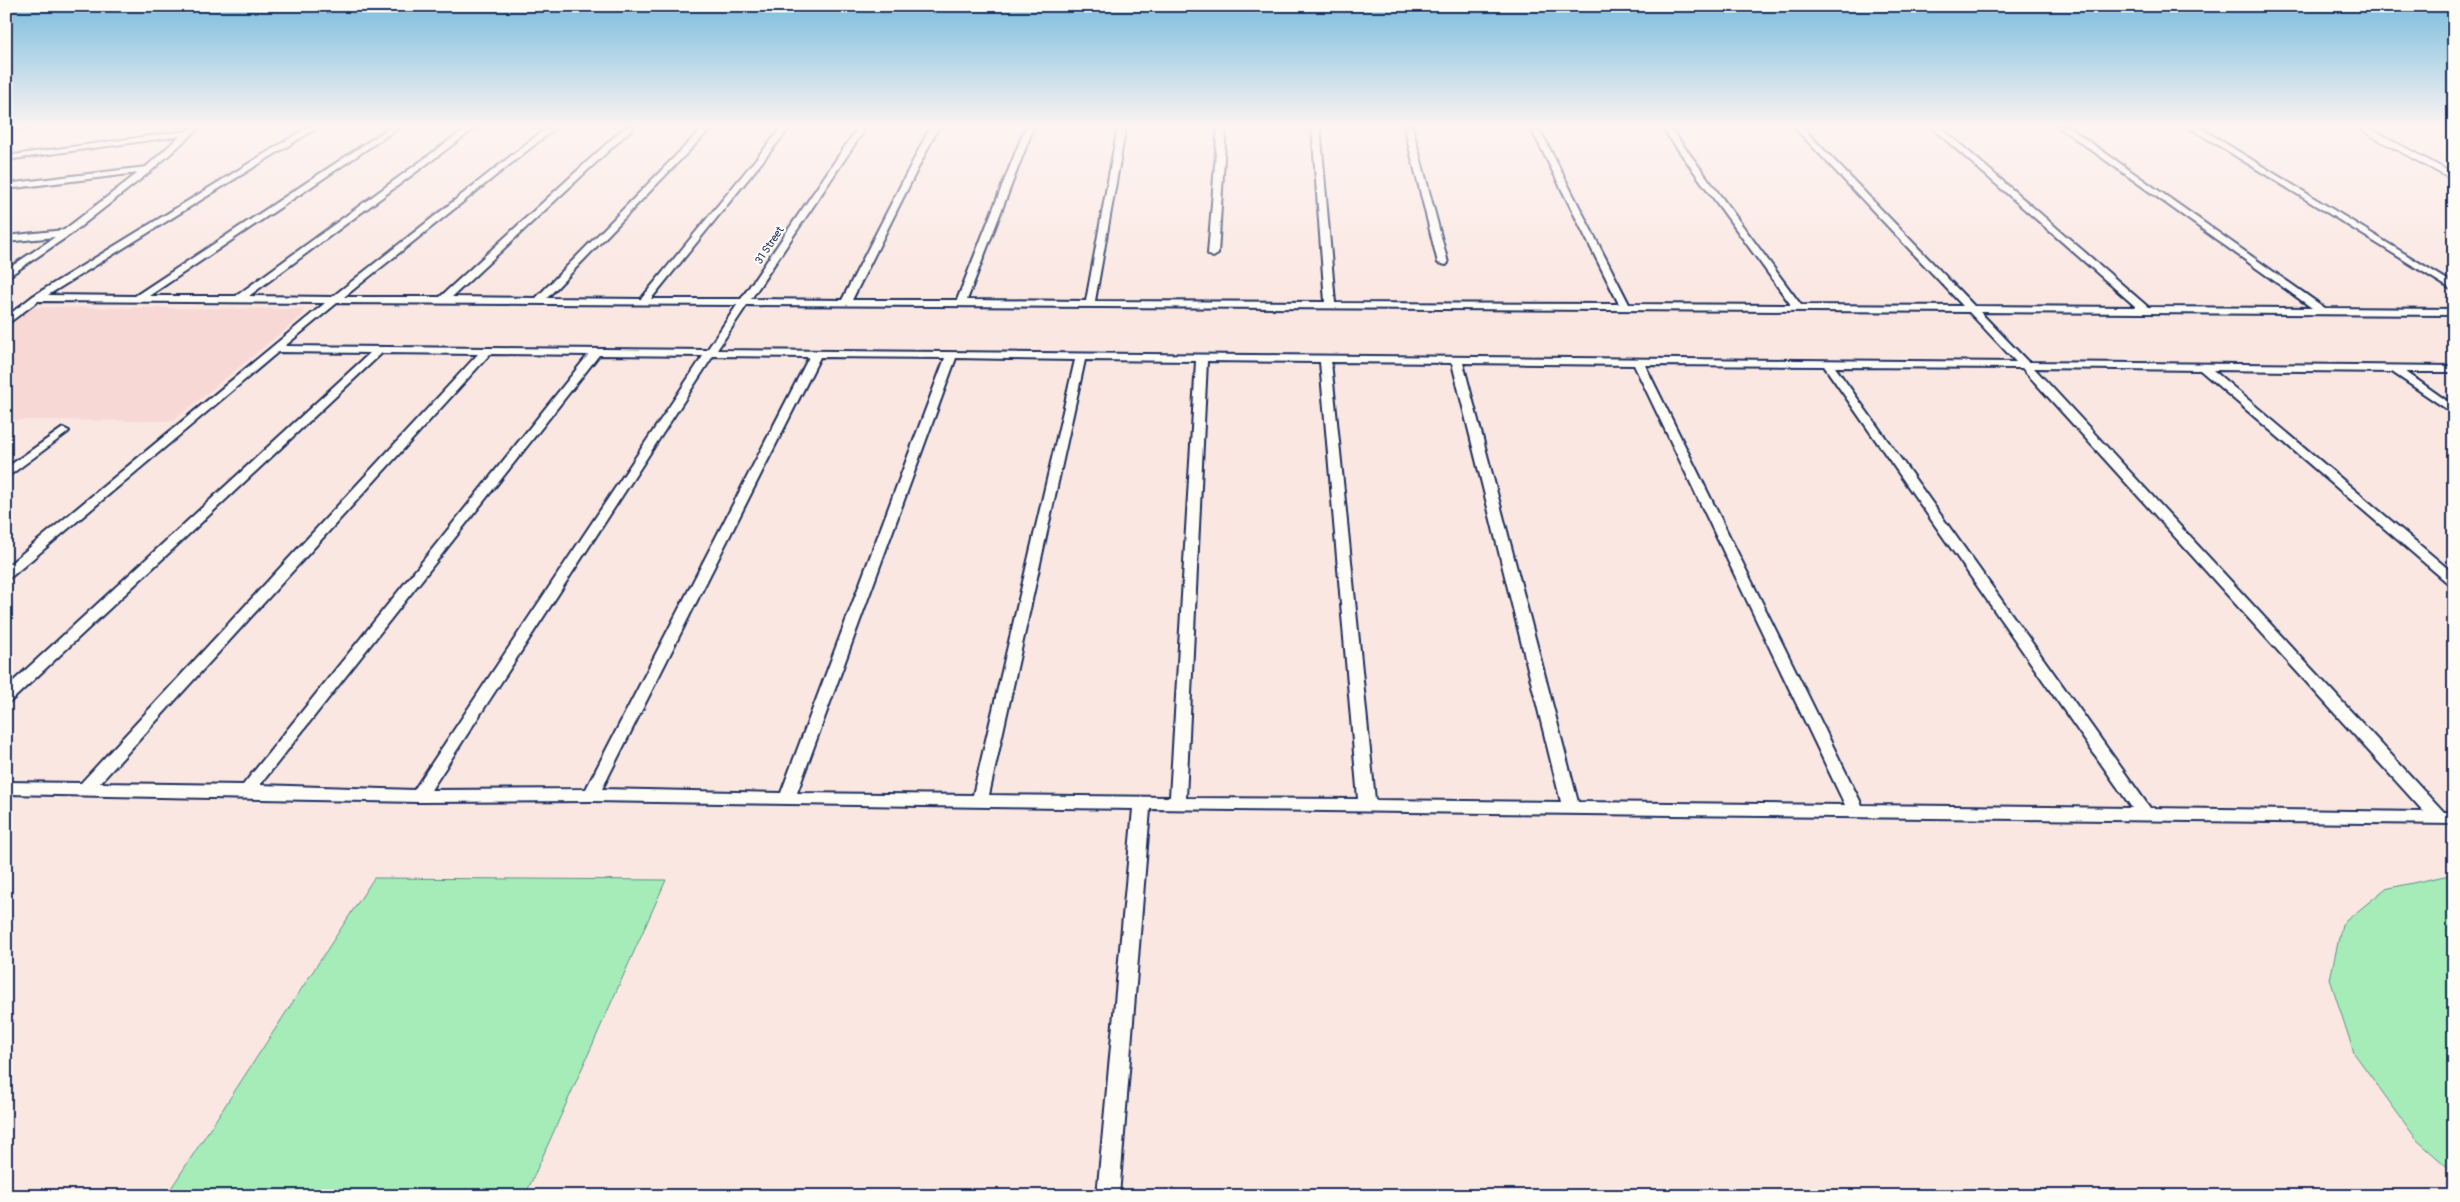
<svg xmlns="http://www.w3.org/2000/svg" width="2460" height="1202" viewBox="0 0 2460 1202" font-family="Pangolin,sans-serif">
	<rect width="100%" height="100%" fill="#fae7e2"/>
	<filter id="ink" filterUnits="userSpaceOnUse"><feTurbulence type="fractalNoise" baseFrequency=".02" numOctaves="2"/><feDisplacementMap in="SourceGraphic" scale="10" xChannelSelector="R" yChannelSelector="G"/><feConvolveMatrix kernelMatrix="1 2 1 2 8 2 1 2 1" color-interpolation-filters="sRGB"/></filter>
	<g filter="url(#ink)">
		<path fill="#f8d8d4" d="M29,307L303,309V315L173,421L6,420V326Z"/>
		<path fill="#a5ecb8" stroke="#608e8b" d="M2454,874V1173L2417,1140L2354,1053L2330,979L2342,924L2385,889Z
			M374,878L666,880L525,1196H166Z"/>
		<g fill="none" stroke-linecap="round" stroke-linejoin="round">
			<defs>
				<path id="minor" d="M17,126H39L6,132V128Z
					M192,126H201L151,171L71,234L6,278V270L55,237L6,242V236L64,230L138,173L6,189V184L146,167L180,136L6,160V156L187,131Z
					M310,126H320L48,295L135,296L392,126H401L149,296H236L469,126H478L249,296L332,297L549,126H558L344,297H440L626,126H635L452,297L536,298L705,126H713L547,298L641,299L783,126H791L651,299H741L859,126H867L751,299L842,300L931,126H939L852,300H957L1026,126H1034L967,300L1086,301L1118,126H1126L1095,301L1325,302L1312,126H1320L1335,303L1619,304L1530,126H1538L1629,304L1791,305L1661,126H1669L1801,305L1963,306L1793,126H1801L1974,306L2136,307L1930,126H1939L2148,307L2312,308L2058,126H2067L2325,308L2454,309V315L1980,312L2028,362L2454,366V372H2406L2454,406V414L2392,372L2213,370L2454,574V585L2449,584L2200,370L2034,368L2444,812H2454V824L1150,809L1119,1196H1097L1133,809L591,801L419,802L6,794V782L81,783L478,354L382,353L11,701L6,702V688L370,353L278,352L11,577L6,578V567L325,303L38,301L6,325V317L33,296ZM337,303L737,305L707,350L285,346ZM747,305L1969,312L2016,362L717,350ZM490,354L588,355L243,785L100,783ZM599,355L703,356L414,790L260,785ZM713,356L809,357L586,789L431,790ZM820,357L945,358L781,793L602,789ZM956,358L1075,360L973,795L797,793ZM1085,360L1196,361L1170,797L989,795ZM1207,361L1320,362L1358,799L1186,798ZM1331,362L1452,363L1561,802L1375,800ZM1463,363L1634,365L1845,805L1578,802ZM1645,365L1824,366L2132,808L1862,805ZM1835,367L2022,368L2424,812L2150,808Z
					M1218,126H1226L1218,254L1213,257L1208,254Z
					M1404,126H1412L1448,263L1446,265L1438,263Z
					M2187,126H2197L2454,284V291Z
					M63,428L69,431L67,433L6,478V468Z"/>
				<path id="tertiary" d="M2353,126H2366L2454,174V181Z"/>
			</defs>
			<use href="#minor" stroke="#1b2f5e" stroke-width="4"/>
			<use href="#tertiary" stroke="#1b2f5e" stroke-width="3"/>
			<use href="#minor" fill="#fdfcf7" fill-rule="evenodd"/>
			<use href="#tertiary" fill="#fdfcf7" fill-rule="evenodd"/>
		</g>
	</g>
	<linearGradient id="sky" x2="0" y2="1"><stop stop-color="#7bbdde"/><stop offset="0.43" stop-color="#fdf4f2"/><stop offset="1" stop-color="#fdf4f2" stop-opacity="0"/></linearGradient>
	<rect width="2460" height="294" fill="url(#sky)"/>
	<g text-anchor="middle" stroke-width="4.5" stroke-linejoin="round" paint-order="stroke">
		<g font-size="11" fill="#1b2f5e" stroke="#fdfcf7">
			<text transform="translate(769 245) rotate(-56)" y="4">31 Street</text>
		</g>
	</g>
	<rect width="2460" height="1202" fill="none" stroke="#fdfcf7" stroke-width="25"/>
	<rect x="12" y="12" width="2435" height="1177" fill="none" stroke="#1b2f5e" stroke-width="2" filter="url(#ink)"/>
</svg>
